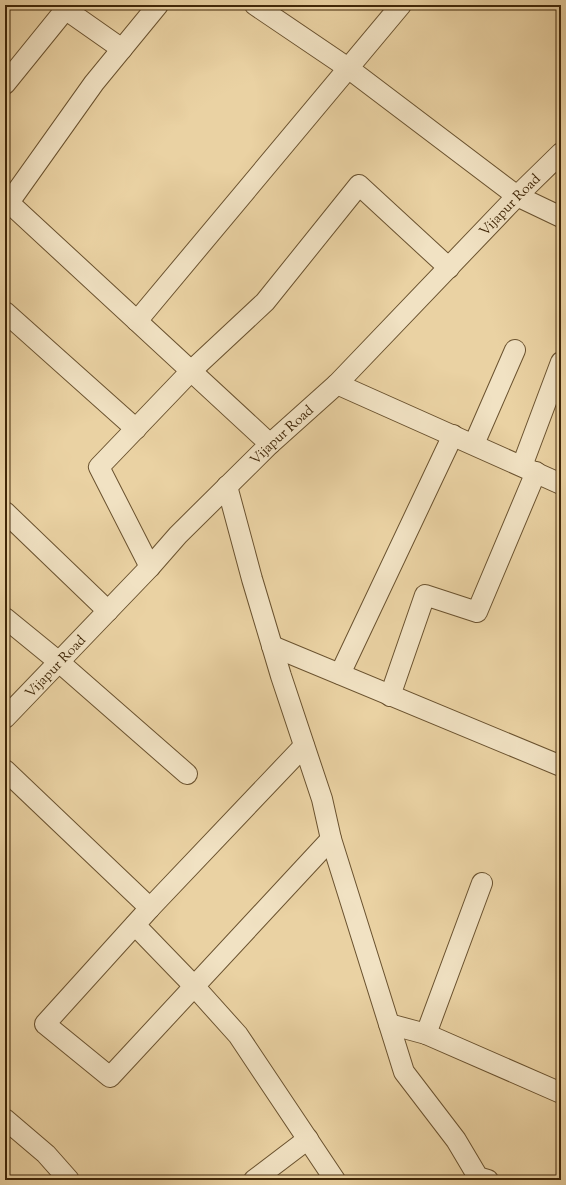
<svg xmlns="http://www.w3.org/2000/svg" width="566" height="1185" viewBox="0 0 566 1185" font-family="'Sorts Mill Goudy',serif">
	<rect width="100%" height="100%" fill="#ead2a3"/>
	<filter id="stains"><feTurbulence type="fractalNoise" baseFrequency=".005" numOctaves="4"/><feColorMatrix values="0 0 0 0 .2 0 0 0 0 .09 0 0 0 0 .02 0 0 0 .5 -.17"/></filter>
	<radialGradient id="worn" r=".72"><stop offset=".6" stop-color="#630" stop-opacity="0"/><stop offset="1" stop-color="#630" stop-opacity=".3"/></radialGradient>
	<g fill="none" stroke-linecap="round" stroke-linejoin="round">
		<defs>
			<g id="street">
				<path d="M255,5L348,68L517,196L561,217"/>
				<path d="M65,9L122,49"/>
				<path d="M5,84L69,5"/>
				<path d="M5,199L270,444"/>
				<path d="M5,208L94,83L158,5"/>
				<path d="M5,312L136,429"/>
				<path d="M137,321L401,5"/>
				<path d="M337,384L561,484"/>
				<path d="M474,444L515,350"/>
				<path d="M522,466L561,362"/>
				<path d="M227,486L252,579L281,676L322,799L331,839L404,1072L456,1140L478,1177L488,1180"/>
				<path d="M5,512L108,611"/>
				<path d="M150,567L99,467L191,371L265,302L359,185L449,268"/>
				<path d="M5,618L59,662L187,774"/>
				<path d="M272,646L561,766"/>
				<path d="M340,674L453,435"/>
				<path d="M390,696L425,595L477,612L536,472"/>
				<path id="s1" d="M5,718L150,567L178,535L270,444L337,384L517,196L561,153"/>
				<path d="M304,746L150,908L45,1024L110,1077L331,839"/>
				<path d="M5,770L150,908"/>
				<path d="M135,925L194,986L238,1035L335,1180"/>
				<path d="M389,1024L426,1034L561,1093"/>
				<path d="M426,1034L482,883"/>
				<path d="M5,1119L46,1154L69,1180"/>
				<path d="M254,1180L308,1139"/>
			</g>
		</defs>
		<use href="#street" stroke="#6a522f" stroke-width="22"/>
		<use href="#street" stroke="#f1e2c3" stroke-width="20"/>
	</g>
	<g text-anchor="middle" stroke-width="4" stroke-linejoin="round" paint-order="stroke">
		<g font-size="14" fill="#402708" stroke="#f1e2c3">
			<text dy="5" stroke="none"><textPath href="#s1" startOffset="720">Vijapur Road</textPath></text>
			<text dy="5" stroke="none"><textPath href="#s1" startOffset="396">Vijapur Road</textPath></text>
			<text dy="5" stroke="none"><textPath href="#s1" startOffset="72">Vijapur Road</textPath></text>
		</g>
	</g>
	<rect width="566" height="1185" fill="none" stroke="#ead2a3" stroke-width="20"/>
	<rect x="6" y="6" width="554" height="1173" fill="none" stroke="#402708" stroke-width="2"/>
	<rect x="10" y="10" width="546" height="1165" fill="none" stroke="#402708"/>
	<rect width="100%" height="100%" filter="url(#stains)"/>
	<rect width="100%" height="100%" fill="url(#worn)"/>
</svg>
